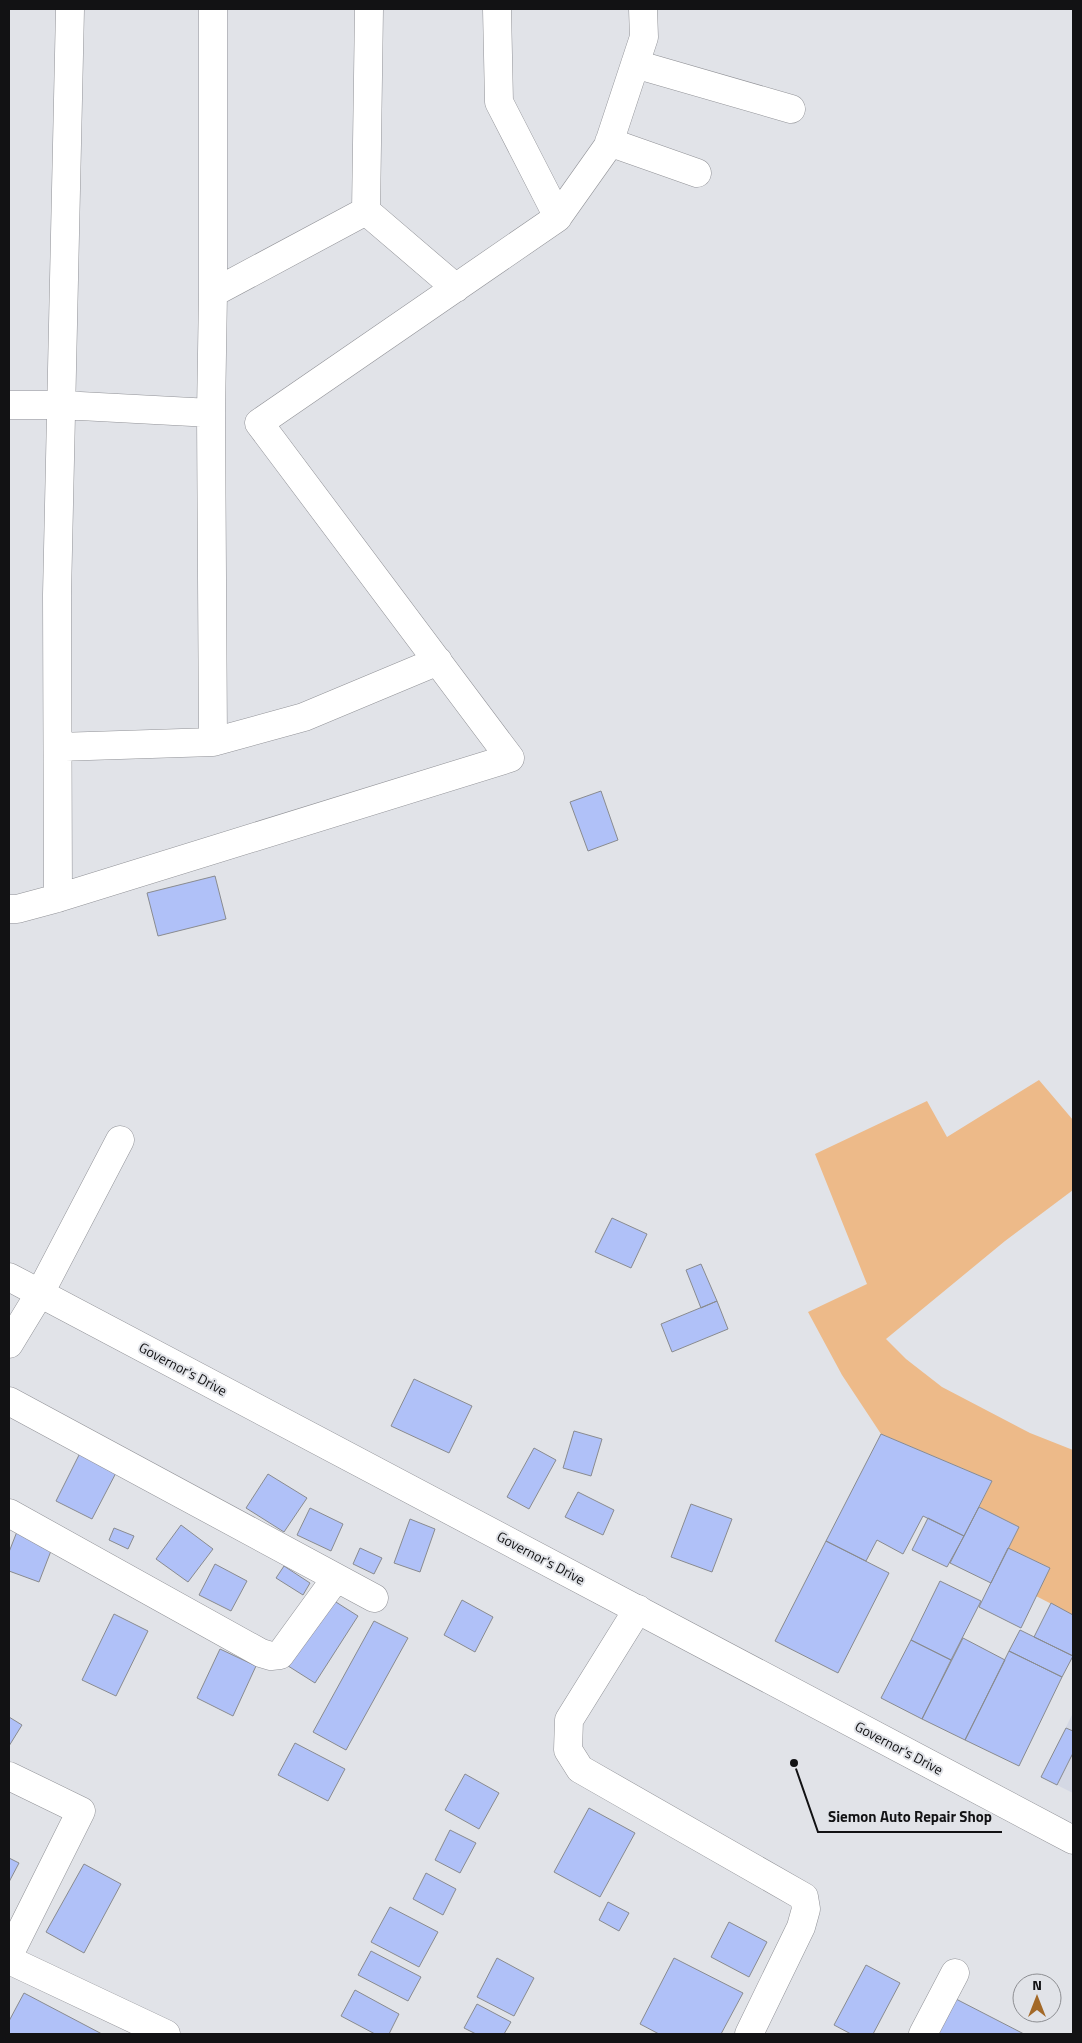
<svg xmlns="http://www.w3.org/2000/svg" width="1082" height="2043" viewBox="0 0 1082 2043" font-family="'Titillium Web',sans-serif">
	<rect width="100%" height="100%" fill="#e1e3e8"/>
	<path fill="#d4d8e4" d="M1073,1713V1793L1041,1777Z"/>
	<path fill="#edba89" d="M1039,1080L1073,1120V1190L1005,1241L886,1339L906,1359L942,1387L1030,1433L1073,1450V1615L1036,1596L1050,1568L1008,1548L1019,1527L979,1507L992,1481L881,1434L842,1375L808,1312L867,1284L815,1154L927,1101L947,1137Z"/>
	<path fill="#b0c1f8" stroke="#898b8f" d="M601,791L618,840L588,851L570,802Z
		M215,876L226,919L158,936L147,893Z
		M612,1218L647,1234L631,1268L595,1252Z
		M701,1264L717,1301L701,1308L686,1270Z
		M717,1301L728,1329L672,1352L661,1324Z
		M414,1379L472,1406L449,1453L391,1426Z
		M574,1431L602,1439L591,1476L563,1468Z
		M881,1434L992,1481L964,1536L923,1516L903,1554L877,1540L866,1561L826,1541Z
		M534,1448L556,1460L529,1509L507,1497Z
		M81,1451L118,1469L92,1519L56,1501Z
		M268,1474L307,1498L284,1532L246,1508Z
		M578,1492L614,1510L603,1535L565,1517Z
		M691,1504L732,1519L712,1572L671,1557Z
		M979,1507L1019,1527L991,1583L950,1563Z
		M310,1508L343,1524L331,1551L297,1535Z
		M928,1518L964,1536L947,1567L912,1550Z
		M410,1519L435,1529L420,1572L394,1563Z
		M181,1525L213,1549L188,1582L156,1559Z
		M114,1528L134,1536L128,1549L109,1540Z
		M18,1529L54,1543L39,1582L9,1571V1552Z
		M826,1541L889,1573L838,1673L775,1641Z
		M360,1548L382,1558L374,1574L353,1564Z
		M1008,1548L1050,1568L1021,1628L979,1607Z
		M215,1564L247,1581L231,1611L199,1595Z
		M284,1566L310,1583L303,1595L276,1578Z
		M940,1581L981,1601L951,1660L911,1640Z
		M328,1597L358,1616L315,1683L285,1664Z
		M462,1600L493,1617L475,1652L444,1635Z
		M1051,1603L1073,1615V1656L1034,1637Z
		M114,1614L148,1631L116,1696L82,1680Z
		M374,1621L408,1638L346,1750L313,1732Z
		M1020,1630L1073,1656L1062,1677L1009,1651Z
		M963,1638L1005,1660L965,1740L922,1719Z
		M911,1640L951,1660L922,1719L881,1698Z
		M220,1649L256,1666L233,1716L197,1698Z
		M1009,1651L1062,1677L1019,1766L965,1740Z
		M9,1717L22,1725L9,1746Z
		M1066,1728L1073,1731V1753L1057,1785L1041,1777Z
		M295,1743L345,1769L328,1801L278,1775Z
		M465,1774L499,1793L479,1829L445,1810Z
		M589,1808L635,1833L600,1897L554,1872Z
		M450,1830L476,1843L460,1873L435,1860Z
		M9,1858L19,1863L9,1882Z
		M84,1864L121,1884L84,1953L46,1932Z
		M426,1873L456,1889L443,1915L413,1899Z
		M608,1902L629,1913L619,1931L599,1920Z
		M390,1907L438,1932L419,1967L371,1942Z
		M729,1922L767,1942L749,1977L711,1957Z
		M371,1951L421,1977L408,2001L358,1975Z
		M497,1958L534,1978L514,2016L477,1997Z
		M674,1958L743,1993L721,2034H659L640,2024Z
		M866,1965L900,1983L873,2034H851L834,2025Z
		M355,1990L399,2014L389,2034H375L341,2016Z
		M24,1993L102,2034H9V2021Z
		M956,1999L1024,2034H938Z
		M477,2004L511,2022L504,2034H476L464,2028Z"/>
	<g fill="none" stroke-linecap="round" stroke-linejoin="round">
		<defs>
			<path id="minor" d="M497,9L499,102L558,217
				M635,64L791,109
				M609,142L697,173
				M366,211L369,9
				M213,293V9
				M9,405H61L211,413L213,742
				M211,413L213,293L366,211L456,288
				M58,747L213,742L304,717L438,661
				M58,898L57,595L70,9
				M9,909H17L58,898L510,758L259,423L557,218L608,146L644,37L643,9
				M9,1344L40,1293L120,1140
				M9,1401L374,1598
				M9,1513L261,1653L271,1656L280,1655L336,1578
				M638,1609L569,1720L568,1750L580,1769L804,1897L806,1909L801,1927L749,2034
				M9,1955L81,1811L9,1776
				M9,1960L166,2034
				M923,2034L955,1973"/>
			<path id="major" d="M9,1277L1073,1840"/>
		</defs>
		<use href="#minor" stroke="#919297" stroke-width="29"/>
		<use href="#major" stroke="#919297" stroke-width="29"/>
		<use href="#minor" stroke="#fff" stroke-width="28"/>
		<use href="#major" stroke="#fff" stroke-width="28"/>
	</g>
	<g text-anchor="middle" stroke-width="4" stroke-linejoin="round" paint-order="stroke">
		<g font-size="14" fill="#121214" stroke="#e1e3e8">
			<text transform="translate(183 1369) rotate(28)" y="5">Governor's Drive</text>
			<text transform="translate(541 1558) rotate(28)" y="5">Governor's Drive</text>
			<text transform="translate(899 1748) rotate(28)" y="5">Governor's Drive</text>
		</g>
	</g>
	<path fill="none" stroke="#121214" stroke-width="2" d="M794 1763L818 1832H1002"/>
	<circle fill="#121214" stroke="#e1e3e8" stroke-width="2" cx="794" cy="1763" r="5"/>
	<g font-size="15" text-anchor="middle" font-weight="bold" fill="#121214" stroke="#e1e3e8" stroke-width="4" stroke-linejoin="round" paint-order="stroke">
		<text x="910" y="1822">Siemon Auto Repair Shop</text>
	</g>
	<rect width="1082" height="2043" fill="none" stroke="#121214" stroke-width="20"/>
	<g transform="translate(1037 1998)"><circle r="24" fill="#e1e3e8" stroke="#8e8f93"/>
	<path d="M0-4L9 19L0 12L-9 19Z" fill="#a36928"/>
	<text y="-8" font-size="14" font-weight="bold" text-anchor="middle" fill="#121214">N</text>
	</g>
</svg>
